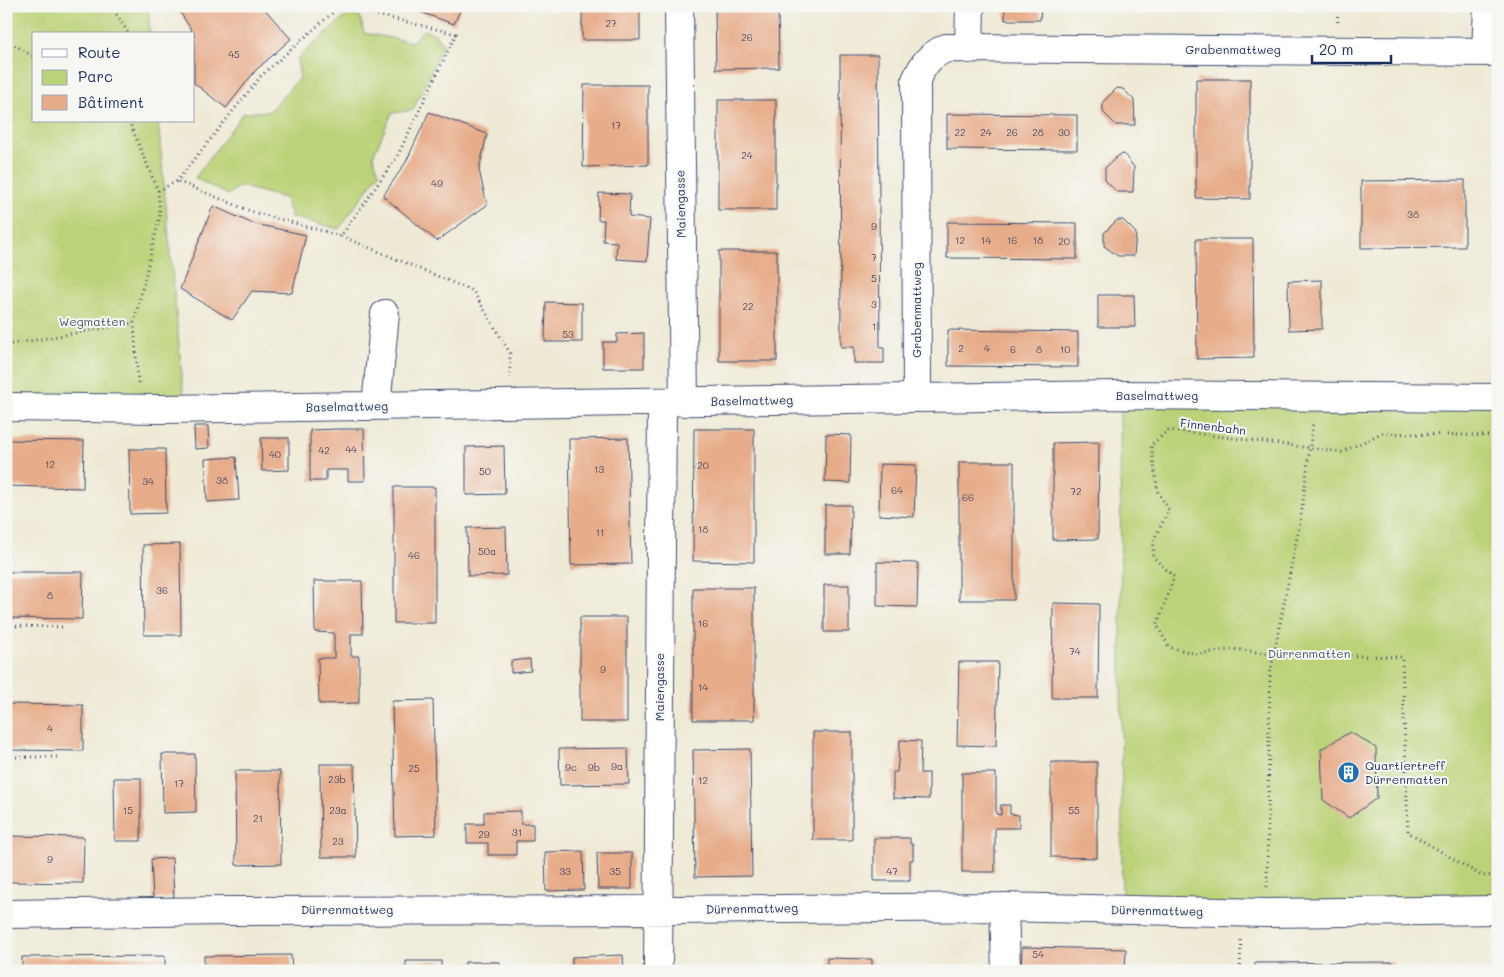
<svg xmlns="http://www.w3.org/2000/svg" width="1504" height="977" viewBox="0 0 1504 977" font-family="Mali,sans-serif">
	<rect width="100%" height="100%" fill="#f6f6f2"/>
	<filter id="ink" filterUnits="userSpaceOnUse"><feTurbulence type="fractalNoise" baseFrequency=".02" numOctaves="2"/><feDisplacementMap in="SourceGraphic" scale="10" xChannelSelector="R" yChannelSelector="G"/><feConvolveMatrix kernelMatrix="1 2 1 2 8 2 1 2 1" color-interpolation-filters="sRGB"/></filter>
	<filter id="wash" filterUnits="userSpaceOnUse"><feTurbulence type="fractalNoise" baseFrequency=".0096" numOctaves="4" result="noise"/><feDisplacementMap in="SourceGraphic" scale="20" xChannelSelector="R" yChannelSelector="G"/><feGaussianBlur stdDeviation="1.12" result="paint"/><feColorMatrix in="noise" values="0 0 0 0 0 0 0 0 0 0 0 0 0 0 0 0 0 1.4 0 .05"/><feComposite in="paint" operator="in"/></filter>
	<g filter="url(#wash)">
		<rect width="100%" height="100%" fill="#efead6"/>
		<path fill="#bbd378" stroke="#6b816b" d="M6,6H148L150,34H34V121H158L185,409L6,407Z
			M348,14L360,16L364,33L412,42L423,30L435,34L443,45L413,110L392,113L373,156L379,173L339,229L291,217L285,198L239,186L228,195L195,178L243,113L270,111L300,77L297,59Z
			M1120,395L1498,398V910H1122Z"/>
		<g id="blocks">
			<path fill="#e7ac89" d="M182,6H262L291,39L256,70L226,108L194,83V34L178,9Z
				M403,6H462L454,24Z
				M582,6H640V40H582Z
				M715,6H778L779,68L716,69Z
				M1005,6H1041L1040,20H1005Z
				M840,55H878L880,348H884V363H854V347H841Z
				M1196,79H1250V199L1196,198Z
				M584,85H648V165L583,167Z
				M1117,88L1123,89L1134,100L1135,125H1116L1103,112V102Z
				M718,100H776V210H718Z
				M429,112L487,134L479,170L487,205L437,241L383,196L406,162Z
				M947,114L1077,115V150L947,149Z
				M1124,154L1134,167L1133,192H1117L1105,180V168L1119,155Z
				M1465,180V247L1361,248V181Z
				M599,193L630,194L629,217L650,219L647,261L616,259L617,242L603,241L604,220H598Z
				M213,206L251,223L306,235L292,293L252,291L232,320L180,289Z
				M1117,220H1123L1136,233L1134,256H1118L1104,246V233Z
				M947,222L1077,223V259L947,258Z
				M1196,239H1253L1254,358L1197,359Z
				M719,251H777V361H719Z
				M1322,280V329L1289,330L1288,281Z
				M1098,295H1134L1135,327H1098Z
				M546,302L582,303V342H545Z
				M948,330L1078,332V367L948,366Z
				M644,333V368H603V342H617V334Z
				M194,426H208L209,448L195,449Z
				M338,429H364L365,481H348V470H326V481H310V430Z
				M694,429H754V562L693,561Z
				M826,434L851,435L850,483L825,482Z
				M261,438H289V470L262,471Z
				M628,438L631,564L571,565L569,439Z
				M6,440L84,441L83,488L6,486Z
				M1099,442L1098,539L1053,540V443Z
				M504,446L505,494L466,495V447Z
				M129,449H165L166,513L130,514Z
				M236,457L239,500L207,502L205,459Z
				M959,462H1014V600H959Z
				M880,464L916,465L914,517L879,515Z
				M394,487H435V623H394Z
				M825,505H851L850,554H825Z
				M506,527L507,575L468,576L467,528Z
				M180,544L181,635H144L143,545Z
				M877,562L918,563L917,607L877,606Z
				M6,572H83L82,619L6,618Z
				M314,581H362L363,634H351V656H359V703L319,704L318,658H334V633L315,632Z
				M824,585H849V632H824Z
				M693,588H754V720H693Z
				M1053,603L1099,604L1098,698H1052Z
				M580,617H627V722H580Z
				M530,659L531,671L511,673V661Z
				M959,662H998L996,746L957,745Z
				M433,700L436,835L395,836L392,701Z
				M6,704L83,705V751L6,750Z
				M813,732H852V840H813Z
				M1350,732L1376,748L1377,798L1349,818L1323,800L1321,749Z
				M900,740L921,741L920,773H929V799L893,798V772H897Z
				M628,748L629,784L560,785L559,749Z
				M750,749L752,876L695,877L693,750Z
				M162,754H195L196,812L163,813Z
				M1051,762H1097V858L1051,857Z
				M320,764H354L356,857H321Z
				M235,771H280L281,864L236,865Z
				M962,773H996V814L1001,815V805H1010V814L1019,815V828H995V872H962Z
				M114,778H141V841H115Z
				M521,811V824H533V841H516V855H488V843H467V824H484V812Z
				M6,836L84,837L83,883L6,882Z
				M874,838H910V844H913V860H910V881H874Z
				M583,851L584,890L546,891L545,852Z
				M597,853H632V889H598Z
				M172,858L174,897L153,899L151,859Z
				M1022,947L1126,949L1125,971H1021Z
				M291,955L292,971H204V956Z
				M623,955L624,971H567V967H572V957Z
				M165,956V971H22V957Z
				M827,958L872,959V971H827Z
				M406,961H441V971H406Z
				M465,962H500V971H465Z
				M1393,962V971H1255V963Z"/>
		</g>
	</g>
	<g filter="url(#ink)">
		<use href="#blocks" fill-opacity="0" stroke="#3b4b70" stroke-width="1"/>
		<g fill="none" stroke-linecap="round" stroke-linejoin="round">
			<defs>
				<path id="minor" d="M679,6L684,402
					M969,49L970,6
					M1486,52L1488,6
					M917,398L916,80C924,63 929,56 946,48L1498,52
					M376,406L385,314
					M6,407L162,409L1120,395L1498,398
					M1004,907L1006,971
					M6,914L226,911L673,910L1004,907L1267,913L1498,910
					M658,971L662,403"/>
			</defs>
			<use href="#minor" stroke="#3b4b70" stroke-width="30"/>
			<path stroke="#3b4b70" stroke-width="3" stroke-dasharray="1 4" stroke-linecap="butt" d="M111,6L129,34
				M1337,6L1338,26
				M6,40L34,57
				M129,121L158,191L160,215L134,323L138,383
				M158,191L177,181L261,76L340,6L456,34L397,157L341,236L250,211L177,181
				M341,236L473,291L510,353V378
				M6,345L134,323
				M1498,436L1382,433L1342,452L1169,430L1151,445L1158,492L1169,510L1154,539L1153,557L1174,577L1157,625L1169,647L1197,654L1234,649L1274,654L1402,657L1408,832L1482,876L1498,875
				M6,626L66,627
				M6,757H59
				M1267,887L1270,674L1301,517L1313,422
				M1240,971L1241,938"/>
			<use href="#minor" stroke="#fff" stroke-width="28"/>
		</g>
	</g>
	<defs>
		<symbol id="building-disc" viewBox="-11 -11 22 22"><circle r="9.5" fill="#1f6fb2" stroke="#f6f6f2"/><path d="M-4-6H4V6H1V3H-1V6H-4ZM-2.5-4.3h1.7v1.8h-1.7ZM.8-4.3h1.7v1.8H.8ZM-2.5-1h1.7V.8h-1.7ZM.8-1h1.7V.8H.8Z" fill="#fff"/></symbol>
	</defs>
	<g fill-rule="evenodd">
		<use href="#building-disc" x="1336" y="760" width="25" height="25"/>
	</g>
	<g text-anchor="middle" stroke-width="4" stroke-linejoin="round" paint-order="stroke">
		<g font-size="10" fill="#4e4e69">
			<text x="611" y="27">27</text>
			<text x="747" y="41">26</text>
			<text x="234" y="58">45</text>
			<text x="616" y="129">17</text>
			<text x="960" y="136">22</text>
			<text x="986" y="136">24</text>
			<text x="1012" y="136">26</text>
			<text x="1038" y="136">28</text>
			<text x="1064" y="136">30</text>
			<text x="747" y="159">24</text>
			<text x="437" y="187">49</text>
			<text x="1413" y="218">38</text>
			<text x="874" y="230">9</text>
			<text x="960" y="244">12</text>
			<text x="986" y="244">14</text>
			<text x="1012" y="244">16</text>
			<text x="1038" y="244">18</text>
			<text x="1064" y="245">20</text>
			<text x="874" y="261">7</text>
			<text x="874" y="282">5</text>
			<text x="874" y="308">3</text>
			<text x="748" y="310">22</text>
			<text x="874" y="330">1</text>
			<text x="568" y="338">53</text>
			<text x="961" y="352">2</text>
			<text x="987" y="352">4</text>
			<text x="1013" y="353">6</text>
			<text x="1039" y="353">8</text>
			<text x="1065" y="353">10</text>
			<text x="351" y="453">44</text>
			<text x="324" y="454">42</text>
			<text x="275" y="458">40</text>
			<text x="50" y="468">12</text>
			<text x="703" y="469">20</text>
			<text x="599" y="473">13</text>
			<text x="485" y="475">50</text>
			<text x="222" y="484">38</text>
			<text x="148" y="485">34</text>
			<text x="897" y="494">64</text>
			<text x="1076" y="495">72</text>
			<text x="968" y="501">66</text>
			<text x="703" y="533">18</text>
			<text x="600" y="536">11</text>
			<text x="487" y="555">50a</text>
			<text x="414" y="559">46</text>
			<text x="162" y="594">36</text>
			<text x="50" y="599">8</text>
			<text x="703" y="627">16</text>
			<text x="1075" y="655">74</text>
			<text x="603" y="673">9</text>
			<text x="703" y="691">14</text>
			<text x="50" y="732">4</text>
			<text x="617" y="770">9a</text>
			<text x="571" y="771">9c</text>
			<text x="594" y="771">9b</text>
			<text x="414" y="772">25</text>
			<text x="337" y="783">23b</text>
			<text x="703" y="784">12</text>
			<text x="179" y="787">17</text>
			<text x="128" y="814">15</text>
			<text x="338" y="814">23a</text>
			<text x="1074" y="814">55</text>
			<text x="258" y="822">21</text>
			<text x="517" y="836">31</text>
			<text x="484" y="838">29</text>
			<text x="338" y="845">23</text>
			<text x="50" y="863">9</text>
			<text x="565" y="875">33</text>
			<text x="615" y="875">35</text>
			<text x="892" y="875">47</text>
			<text x="1038" y="958">54</text>
		</g>
		<g font-size="12" fill="#1b2f5e" stroke="#f6f6f2">
			<text x="1233" y="54">Grabenmattweg</text>
			<text transform="translate(681 204) rotate(-91)" y="4">Maiengasse</text>
			<text transform="translate(917 310) rotate(-90)" y="4">Grabenmattweg</text>
			<text x="1157" y="400">Baselmattweg</text>
			<text transform="translate(752 401) rotate(-1)" y="4">Baselmattweg</text>
			<text transform="translate(347 407) rotate(-1)" y="4">Baselmattweg</text>
			<text transform="translate(1213 427) rotate(7)" y="4">Finnenbahn</text>
			<text transform="translate(660 687) rotate(-90)" y="4">Maiengasse</text>
			<text transform="translate(752 909) rotate(-1)" y="4">Dürrenmattweg</text>
			<text x="347" y="914">Dürrenmattweg</text>
			<text transform="translate(1157 911) rotate(1)" y="4">Dürrenmattweg</text>
		</g>
		<g font-size="12" fill="#435864" stroke="#f6f6f2">
			<text x="92" y="326">Wegmatten</text>
			<text x="1309" y="658">Dürrenmatten</text>
		</g>
		<g font-size="12" fill="#1b2f5e" stroke="#f6f6f2" text-anchor="start">
			<text x="1365" y="770">Quartiertreff<tspan x="1365" dy="14">Dürrenmatten</tspan></text>
		</g>
	</g>
	<rect width="1504" height="977" fill="none" stroke="#f6f6f2" stroke-width="25"/>
	<rect x="32" y="32" width="162" height="90" fill="#f6f6f2" stroke="#9ea6b7"/>
	<rect x="42" y="49" width="25" height="8" fill="#ffffff" stroke="#9ea6b7"/>
	<text x="78" y="58" font-size="15" fill="#1b2f5e">Route</text>
	<rect x="42" y="70" width="25" height="15" fill="#bbd378" stroke="#9ea6b7"/>
	<text x="78" y="82" font-size="15" fill="#1b2f5e">Parc</text>
	<rect x="42" y="95" width="25" height="15" fill="#e7ac89" stroke="#9ea6b7"/>
	<text x="78" y="108" font-size="15" fill="#1b2f5e">Bâtiment</text>
	<path d="M1312 55v8h79v-8" fill="none" stroke="#1b2f5e" stroke-width="2.5"/>
	<text x="1319" y="55" font-size="15" fill="#1b2f5e" stroke="#f6f6f2" stroke-width="4" paint-order="stroke">20 m</text>
</svg>
